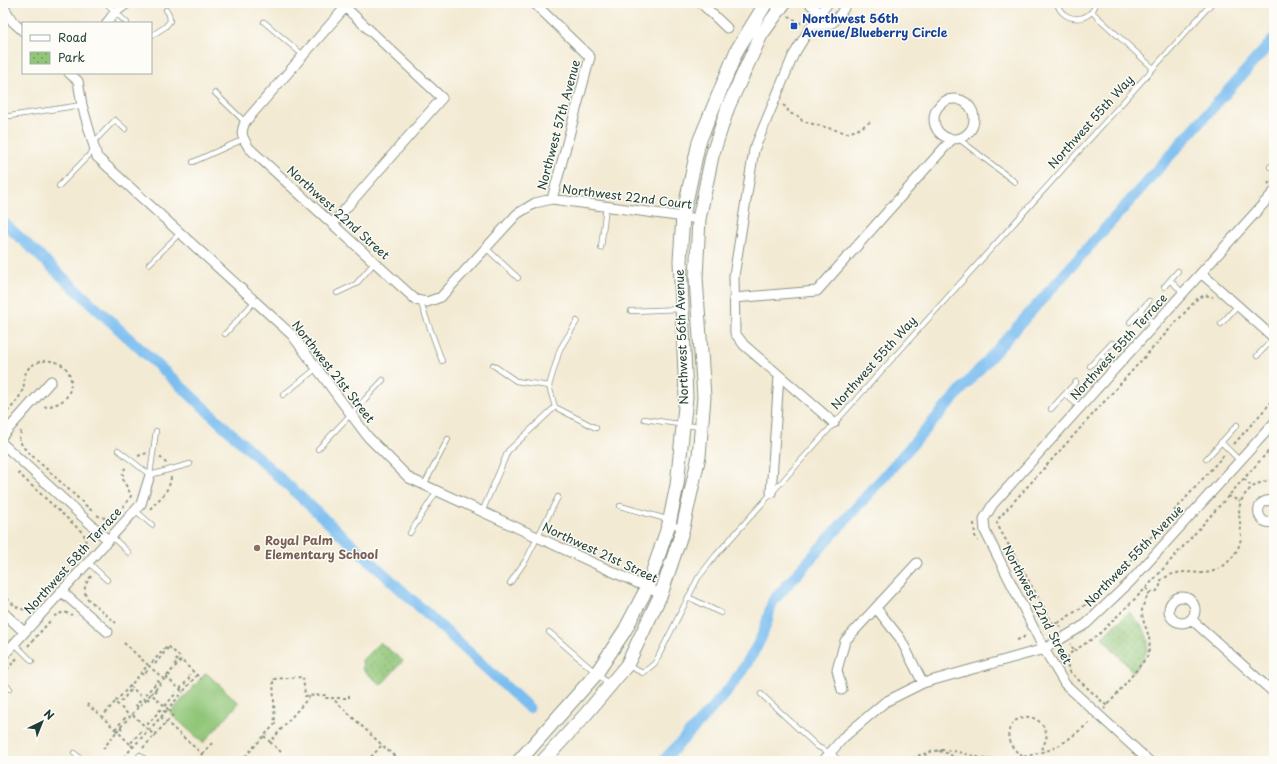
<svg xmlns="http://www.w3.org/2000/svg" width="1277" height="764" viewBox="0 0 1277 764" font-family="'Playpen Sans',sans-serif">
	<defs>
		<pattern id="park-dots" width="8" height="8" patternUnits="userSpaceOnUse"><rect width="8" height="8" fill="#91c678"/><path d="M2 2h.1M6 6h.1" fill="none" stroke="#76a263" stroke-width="1.8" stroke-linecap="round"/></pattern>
	</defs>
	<rect width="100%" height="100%" fill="#fdfcf7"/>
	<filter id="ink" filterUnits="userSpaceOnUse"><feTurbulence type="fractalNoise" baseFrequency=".025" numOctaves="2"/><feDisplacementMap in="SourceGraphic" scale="8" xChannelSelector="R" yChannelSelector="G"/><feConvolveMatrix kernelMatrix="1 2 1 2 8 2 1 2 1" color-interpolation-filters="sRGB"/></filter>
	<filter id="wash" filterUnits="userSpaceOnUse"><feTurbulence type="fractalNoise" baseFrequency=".012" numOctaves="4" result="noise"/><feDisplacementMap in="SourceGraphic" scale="16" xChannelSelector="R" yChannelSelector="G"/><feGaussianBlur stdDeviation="0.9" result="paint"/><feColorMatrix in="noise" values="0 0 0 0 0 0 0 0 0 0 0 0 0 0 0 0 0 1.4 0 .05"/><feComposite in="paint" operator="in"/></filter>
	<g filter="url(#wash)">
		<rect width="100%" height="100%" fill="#f3ead3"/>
		<path fill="url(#park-dots)" stroke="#588256" d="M1129,612C1152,635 1155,647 1133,672L1102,637Z
			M380,642L403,661L381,685L363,670L362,660Z"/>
		<path fill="#91c678" stroke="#588256" d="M206,673L239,703L203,743L170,713Z"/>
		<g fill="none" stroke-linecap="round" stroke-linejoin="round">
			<path stroke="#7abdf0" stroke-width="11" d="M3,222L529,708
				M663,761C698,723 736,688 759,642C766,630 768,614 773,601L1274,39"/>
		</g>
	</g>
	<g filter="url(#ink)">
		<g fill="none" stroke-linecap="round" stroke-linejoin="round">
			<defs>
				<path id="lane" d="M106,3L127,23
					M1057,3C1062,23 1091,24 1096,3
					M1092,12L1153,68
					M264,22L303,55
					M151,36L165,27L170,21L169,14L166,10
					M215,93L245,122
					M3,117L82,105
					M959,139L1015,182
					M93,143L115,120L125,129
					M193,162L244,139
					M1270,167L1274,163
					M59,186L95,149
					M486,248L518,278
					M601,248L606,206
					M149,264L180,233
					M1170,280L1183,293
					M1164,287L1178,271
					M337,293L356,284L375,262
					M420,301L442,361
					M631,311L682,309
					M1140,311L1155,324
					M1130,322L1149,301
					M1221,324L1238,305
					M225,334L255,301
					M1101,355L1115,369
					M1257,356L1274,338
					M493,365L516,381L549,386L555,407L596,428
					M1090,366L1112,343
					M549,386L560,349L577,321
					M1065,394L1080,407
					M283,395L317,368
					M1051,409L1076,382
					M644,419L700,427
					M1221,442L1240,461
					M318,449L383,380
					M118,450L150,475
					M1206,459L1237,425
					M150,475L156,431
					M150,475L190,464
					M424,485L448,439
					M620,506L670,520L680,530
					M135,510L152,525
					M482,512L508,451L555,407
					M410,533L437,491
					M111,536L129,553
					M88,562L107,580
					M510,583L526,560L558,497
					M688,597L721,613
					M549,632L610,685
					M14,643L32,661
					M628,666L643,673L655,663L698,578L716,555L1212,3
					M3,683L10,689
					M761,694L818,747L831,753L840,761
					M74,753L83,761
					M134,761L140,755L147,761"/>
				<path id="street" d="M349,3L245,122C240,135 242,136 249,148L416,300L427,302L441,297L517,214L535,203L552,199L699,219
					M534,3L590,57L552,199
					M701,3L727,28
					M809,3L820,13
					M828,3L812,25L793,56L754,150L734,276L735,333L744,345L834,423
					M3,6L13,22L23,31
					M107,23L115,12L128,3
					M812,25C830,25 834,26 844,8L842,3
					M69,73L78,81L82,105L97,157L292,335L368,437L409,478L661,594
					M934 119a20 20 0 1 1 40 0a20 20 0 1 1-40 0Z
					M333,223L442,98L345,7
					M1201,273L1274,338
					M734,298L817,291L952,139
					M3,435L51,381
					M3,444L108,540
					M771,493L779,376
					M1274,501C1253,496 1254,527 1274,522
					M61,591L108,632
					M1169 610a13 13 0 1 1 26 0a13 13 0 1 1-26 0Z
					M876,608L900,638L923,683
					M3,612L24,632
					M1191,619L1274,693
					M3,656L141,504L150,475
					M842,690L837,670L845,641L917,563
					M823,761L844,737L885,702L923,683L1044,649L1086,624L1131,581L1274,423
					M1149,761L1065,684L1044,649L985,531L984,519L993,504L1274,192"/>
				<path id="secondary" d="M519,761L596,674L625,630L647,588L660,551L669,524L677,485L686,397L680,261L683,216L699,142L737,50L766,3
					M543,761L586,714L627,665L661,594L682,532L699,456L704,397L696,278L699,219L712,156L728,107L761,35L784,3"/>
			</defs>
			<use href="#lane" stroke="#899484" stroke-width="6"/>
			<use href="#street" stroke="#899484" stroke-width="11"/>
			<use href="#secondary" stroke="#899484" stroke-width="15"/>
			<path stroke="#899484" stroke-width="2" stroke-dasharray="3 3" stroke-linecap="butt" d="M854,4L856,6L858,3
				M788,16L802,24
				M783,105L787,108L789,113L800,117L802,121L847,133L857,130L870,122
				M1268,184L1274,177
				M3,416C11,408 19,400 23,389C25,382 23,375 28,369C41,354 70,360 71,381C71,399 60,405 44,407
				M21,431L19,440L24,448L93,512
				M1234,444L1274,399
				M138,456L147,453
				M160,457L167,464
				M1244,479L1252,487
				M1228,496L1240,501
				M150,509C159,499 170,491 171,477
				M97,515C112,525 123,508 131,496C127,483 117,480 127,465
				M974,523L975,536L978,541
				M91,576C86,583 82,589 87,598L116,623
				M1146,588L1274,445
				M1150,592H1156L1160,586L1161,580C1166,577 1171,574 1177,573C1186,571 1194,573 1202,573C1217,573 1230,563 1237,550C1249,529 1228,510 1249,490C1257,483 1264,481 1274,480
				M3,594C12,603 19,614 32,607L86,547L85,537L83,533L17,472
				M54,616L64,612L72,615
				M1058,623L1084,606L1104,590L1224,455
				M1053,624L998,526L997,523L999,518L1197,299L1205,295L1213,297
				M1044,629L1053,624L1058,623L1061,628
				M1017,640L1023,638L1026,634
				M124,643L148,665
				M28,646L50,621
				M1074,651L1098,635L1146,588L1150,592C1147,597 1143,604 1142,610C1142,629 1155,635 1147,657L1107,706
				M176,659L177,660L174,663L176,665
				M1067,659L1068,667L1070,672L1107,706L1104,709
				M1062,661L1067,659L1069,654L1074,651L1070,644
				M155,664L168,648
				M141,673L144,675L147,671L148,672
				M3,674L18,657
				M168,674L172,677
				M166,677L183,692L197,675
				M164,679L149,666L166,647H169L180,657L181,660
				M130,686L115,702L130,716
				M180,689L191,676L189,675
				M154,690L157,693
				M145,693L146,694L158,681L160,683
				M151,694L181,660L201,679
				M349,695V698H332L382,745
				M147,698L150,701
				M145,700L130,686L148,665
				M121,702L132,688
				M87,704L102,717
				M165,706L176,693L175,692
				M138,707L136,705L140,701L139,700
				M132,714L151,694L168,709L183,692
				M161,717L168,709L171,712
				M147,723L148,724L161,709L165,712
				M120,727L124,731
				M115,729L125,718L123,717
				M264,736L270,742L310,696
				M270,742L281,752
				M130,744L117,731L132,714L156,737
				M133,747L130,744L141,731L140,730
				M143,748L173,715
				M103,749L117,731L102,717L115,702
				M939,751L950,754L956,761
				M202,754L212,743
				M1022,756C1017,752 1013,749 1010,743C1005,732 1012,719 1024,717C1037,715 1049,728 1046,740C1044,744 1042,748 1040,751
				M371,757L382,745L400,761
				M120,761L161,717L202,754L196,761
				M241,761L275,724L273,679L303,677L305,696L326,695V698H332
				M907,761C918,755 930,751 942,750C962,750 980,761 1000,760C1012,760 1043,753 1054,748C1067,742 1079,730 1091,722
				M922,761L926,754"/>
			<use href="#lane" stroke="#fff" stroke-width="4.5"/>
			<use href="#street" stroke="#fff" stroke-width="9"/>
			<use href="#secondary" stroke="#fff" stroke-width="13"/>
		</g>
	</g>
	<rect fill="#1a4fb4" stroke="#fdfcf7" stroke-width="1.5" x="790" y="22" width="8" height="8" rx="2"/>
	<circle fill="#8d6e63" stroke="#fdfcf7" stroke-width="1.5" cx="257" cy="548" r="4"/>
	<g text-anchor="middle" stroke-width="3" stroke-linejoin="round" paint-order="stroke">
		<g font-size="12" font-weight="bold" fill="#164399" stroke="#fdfcf7" text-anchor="start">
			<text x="802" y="23">Northwest 56th<tspan x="802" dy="14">Avenue/Blueberry Circle</tspan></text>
		</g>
		<g font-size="12" fill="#1f3d34" stroke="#fdfcf7">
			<text transform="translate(1091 122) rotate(-48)" y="4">Northwest 55th Way</text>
			<text transform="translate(559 125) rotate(-75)" y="4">Northwest 57th Avenue</text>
			<text transform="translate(627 197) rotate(7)" y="4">Northwest 22nd Court</text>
			<text transform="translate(338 213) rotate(42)" y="4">Northwest 22nd Street</text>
			<text transform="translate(682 337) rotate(-92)" y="4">Northwest 56th Avenue</text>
			<text transform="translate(1119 347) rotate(-48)" y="4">Northwest 55th Terrace</text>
			<text transform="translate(874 363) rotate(-48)" y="4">Northwest 55th Way</text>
			<text transform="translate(333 372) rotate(52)" y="4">Northwest 21st Street</text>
			<text transform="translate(600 553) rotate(25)" y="4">Northwest 21st Street</text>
			<text transform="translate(1134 556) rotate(-46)" y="4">Northwest 55th Avenue</text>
			<text transform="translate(73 561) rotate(-48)" y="4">Northwest 58th Terrace</text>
			<text transform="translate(1037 605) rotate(62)" y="4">Northwest 22nd Street</text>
		</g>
		<g font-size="12" font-weight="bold" fill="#785e54" stroke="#fdfcf7" text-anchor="start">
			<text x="265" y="545">Royal Palm<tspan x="265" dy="14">Elementary School</tspan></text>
		</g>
	</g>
	<rect width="1277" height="764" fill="none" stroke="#fdfcf7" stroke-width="16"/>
	<rect x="22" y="22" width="130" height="52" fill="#fdfcf7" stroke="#a4b0a9"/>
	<rect x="30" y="35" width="20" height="6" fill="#ffffff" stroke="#a4b0a9"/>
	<text x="58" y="42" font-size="12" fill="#1f3d34">Road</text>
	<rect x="30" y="52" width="20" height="12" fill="url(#park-dots)" stroke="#a4b0a9"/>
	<text x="58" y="62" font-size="12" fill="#1f3d34">Park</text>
	<g transform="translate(42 722) rotate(43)" stroke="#fdfcf7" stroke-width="3" paint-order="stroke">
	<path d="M0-3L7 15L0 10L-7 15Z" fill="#1f3d34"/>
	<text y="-6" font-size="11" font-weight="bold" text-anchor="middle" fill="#1f3d34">N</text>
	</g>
</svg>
